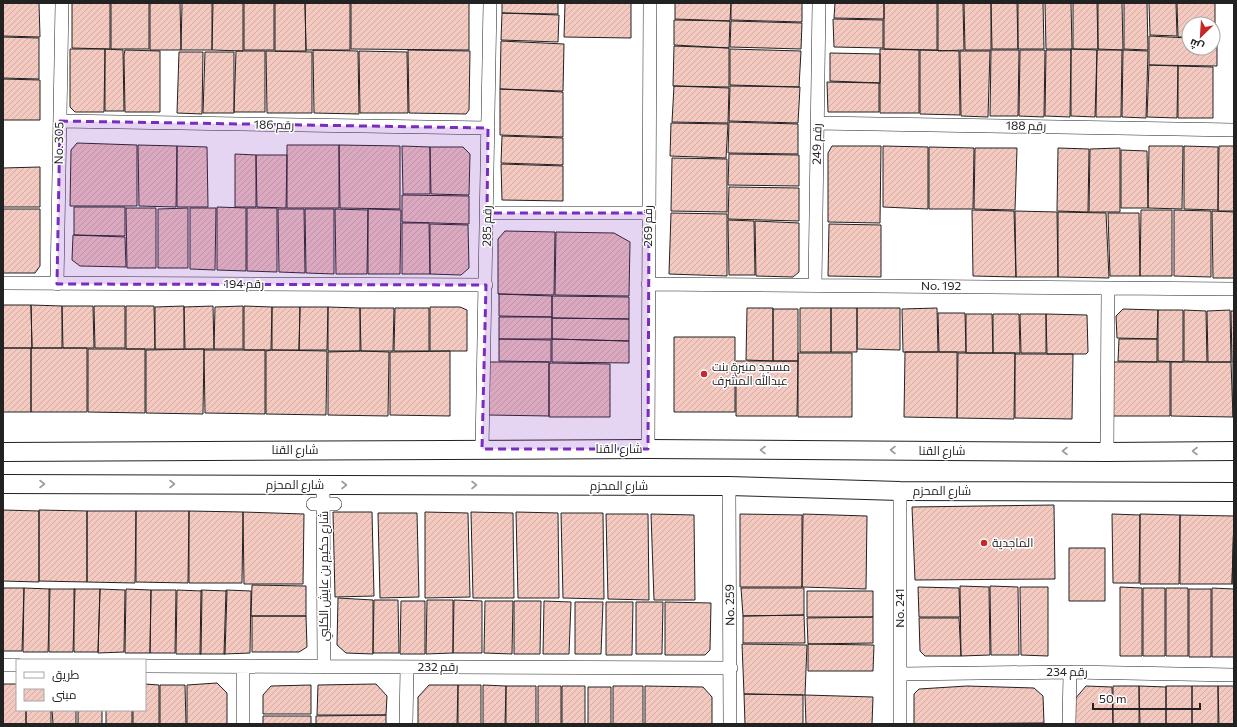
<svg xmlns="http://www.w3.org/2000/svg" width="1237" height="727" viewBox="0 0 1237 727" font-family="Commissioner,Cairo,sans-serif">
	<defs>
		<pattern id="building-hatch" width="6" height="6" patternUnits="userSpaceOnUse"><rect width="6" height="6" fill="#f3c9c0"/><path d="M-1 1l2-2M0 6l6-6M5 7l2-2" fill="none" stroke="#d0aca5"/></pattern>
	</defs>
	<rect width="100%" height="100%" fill="#fff"/>
	<path fill="url(#building-hatch)" stroke="#222" d="M3,3H39L40,37L3,36Z
		M72,3H110V49L72,48Z
		M111,3H149V49H111Z
		M150,3H180L181,50H150Z
		M182,3H212V50H181Z
		M213,3H243V51L212,50Z
		M244,3H274V50H244Z
		M275,3H305L306,51H275Z
		M305,3H350V50H306Z
		M351,3H469V50L351,49Z
		M502,3H558V14L502,13Z
		M565,3H631V38L564,37Z
		M675,3H731L730,21L675,19Z
		M731,3H802V22L731,20Z
		M835,3H884V19L834,18Z
		M884,3H937V50L884,49Z
		M938,3H963L964,50L938,51Z
		M964,3H991V50H965Z
		M991,3H1017L1018,49H992Z
		M1018,3H1043L1044,49H1018Z
		M1045,3H1071L1072,49H1046Z
		M1073,3H1097L1098,49H1073Z
		M1098,3H1122L1123,50L1098,49Z
		M1124,3H1147L1148,50L1124,49Z
		M1149,3H1176L1177,36L1150,35Z
		M1177,3H1215V37H1213V24H1189V37H1178Z
		M502,13L559,15L558,42L501,40Z
		M833,19L883,20V48L834,47Z
		M674,20L730,21L729,48L674,45Z
		M731,21L802,23L801,49L730,47Z
		M1149,36L1189,38V48H1213V39H1217V66L1149,65Z
		M3,37L39,38V79L3,78Z
		M501,41L564,44L563,91L500,89Z
		M674,46L729,48V87L673,86Z
		M70,49H105L104,112H75L70,107Z
		M105,49L123,50L124,111H105Z
		M730,49L801,51L799,87L730,85Z
		M880,49L919,50V113H880Z
		M1071,49L1097,50L1095,117L1071,116Z
		M125,50L160,51V112H125L124,55Z
		M313,50L358,51L359,114L314,113Z
		M408,50L470,51L469,110L466,114L409,113Z
		M920,50L959,51L960,115L920,114Z
		M991,50H1019L1018,116H990Z
		M1020,50H1045L1044,117L1019,116Z
		M1046,50H1071L1070,117L1045,116Z
		M1097,50H1122L1121,117H1096Z
		M1123,50L1148,51L1146,118L1122,117Z
		M236,51H265V112H234Z
		M266,51L312,52V113H267Z
		M359,51L407,52L408,113H360Z
		M960,51H990L988,117L961,116Z
		M179,52H203L202,114L177,113Z
		M205,52H234V113H203Z
		M830,53L880,54V83L830,81Z
		M1149,65L1178,66L1177,118L1147,117Z
		M1178,66L1213,67V118H1178Z
		M3,79L40,80V120H3Z
		M827,82L879,83V112H828Z
		M674,86L729,88L728,123L672,122Z
		M730,86L800,87L798,123L729,121Z
		M500,89L563,92V137L500,135Z
		M729,122L798,124V154L728,153Z
		M671,123L728,124L726,158L670,156Z
		M502,136L563,138V165L501,163Z
		M77,143L137,145V206H70L71,150Z
		M138,145L177,146L176,207L139,206Z
		M287,145H339V208H287Z
		M339,145L400,146V209L340,208Z
		M177,146L207,147L208,207H177Z
		M402,146L430,147V194H403Z
		M832,146H881L880,223L828,222V153Z
		M883,146L928,147V209L883,207Z
		M1149,146H1183L1182,209L1148,208Z
		M1184,146L1218,147V210L1184,209Z
		M1219,146H1234V211H1218Z
		M430,147H463L470,154L469,195L431,194Z
		M929,147L974,148L973,209H929Z
		M975,148H1017L1015,210L974,209Z
		M1058,148L1089,149L1088,212L1057,211Z
		M1120,148V212H1089L1090,149Z
		M1121,150L1147,151L1148,208H1121Z
		M235,154L256,155V207H235Z
		M729,154L799,155V186L728,185Z
		M256,155H287L286,208L257,207Z
		M672,158L727,159V212L671,211Z
		M501,164L563,166V201L502,200Z
		M40,167V207H3V168Z
		M729,187L799,188V221L728,219Z
		M402,195L469,196V224L402,222Z
		M74,207H125V236L74,235Z
		M217,207L246,208V271L217,270Z
		M126,208H156V268H127Z
		M188,208V268H158V209Z
		M190,208H216L215,270L190,269Z
		M247,208H277V272L247,271Z
		M3,209H40V266L35,273H3Z
		M278,209H304L305,273L279,272Z
		M305,209H334V274L306,273Z
		M335,209L368,210L367,274H336Z
		M368,209L401,210L400,274H368Z
		M972,210L1014,211L1016,277L973,276Z
		M1141,210H1172V276H1140Z
		M1174,210L1211,211V277L1174,276Z
		M1015,211L1057,212L1058,277H1016Z
		M1212,211L1234,212V278H1213Z
		M1058,212L1106,213L1109,278L1058,277Z
		M671,213L727,214V276L669,274Z
		M1108,213H1139L1140,276H1110Z
		M728,220L754,221L755,275H729Z
		M755,221L799,223V272L793,277L756,276Z
		M402,223H429L430,274H402Z
		M430,224L468,225L469,268L461,275L430,274Z
		M829,224L881,225V277L828,276Z
		M505,231L555,232L554,295L498,294V239Z
		M556,232L614,233L630,242L629,296L555,295Z
		M73,235L125,237L126,267L80,266L72,260Z
		M499,294L552,296V317L499,316Z
		M552,296L629,297V319L552,318Z
		M3,305H31L32,348H3Z
		M31,305L62,306V348H32Z
		M62,306H93L94,348H63Z
		M94,306H125V348H95Z
		M126,306H154L155,349H126Z
		M184,306V349H155V307Z
		M213,306L214,349H185L184,307Z
		M243,306V349H214L215,307Z
		M244,306L272,307L271,350H244Z
		M272,307H300L299,350H272Z
		M300,307H328L327,350H299Z
		M328,307L360,308V351H328Z
		M430,307H460L467,310V351H430Z
		M360,308H394L393,351H361Z
		M395,308H429V351H394Z
		M747,308H773V361L746,360Z
		M800,308H831V352H800Z
		M831,308H857V352H831Z
		M857,308H900V350L857,349Z
		M937,308L938,352H903L902,309Z
		M773,309H798V361H773Z
		M1123,309L1158,310L1157,339L1117,338L1116,316Z
		M1158,310H1183V362L1158,361Z
		M1184,310L1206,311L1207,362L1184,361Z
		M1230,310L1231,362H1208L1207,311Z
		M1231,311H1234V362H1232Z
		M938,313H965L966,352H939Z
		M966,314H992L993,353H966Z
		M993,314H1019L1020,353H993Z
		M1020,314H1046V353H1021Z
		M1046,314L1087,315L1088,352L1086,354H1047Z
		M499,317H552V339H499Z
		M552,318L629,319V341L552,339Z
		M674,337H735V412H674Z
		M499,339L551,340V362L499,361Z
		M552,339L629,341V363L552,362Z
		M1119,339H1157V362L1118,361Z
		M3,348H31V412H3Z
		M31,348H87V412H31Z
		M88,349H145V413L88,412Z
		M204,349L203,414L146,413V350Z
		M204,350H265V414L205,413Z
		M272,350L327,351L326,415L266,414V351Z
		M361,351L389,352L388,416L328,415V352Z
		M450,351V416L390,415V352Z
		M905,352H957V418L904,417Z
		M798,353H852V417H798Z
		M958,353H1015L1014,419L957,418Z
		M1015,354H1073L1072,419L1015,418Z
		M736,361H798L797,416H736Z
		M488,362H549V416L488,415Z
		M1109,362H1170V416H1108Z
		M1171,362H1231L1233,417L1171,416Z
		M551,363L610,364V417H549V364Z
		M1233,363H1234V417H1233Z
		M1054,505L1055,579L915,580L912,507Z
		M3,510L39,511V582L3,581Z
		M39,510L87,511V582L39,581Z
		M87,511H136L135,583L87,582Z
		M136,511H189L188,583L136,582Z
		M189,511L243,512L242,583H189Z
		M243,512L304,514L303,584H244Z
		M333,512H372L374,596L335,597Z
		M425,512L468,513L470,597L425,598Z
		M471,512L513,513L514,598H473Z
		M516,512L558,513L559,598H518Z
		M378,513H417L419,597L380,598Z
		M561,513H603L604,599L563,598Z
		M606,514H648L649,600L608,599Z
		M651,514L694,515L695,600H654Z
		M740,514L802,515V587H740Z
		M803,514L867,516L866,589L802,587Z
		M1112,514L1140,515L1139,583H1113Z
		M1140,514L1180,515L1179,584H1140Z
		M1180,515L1234,516L1232,584H1180Z
		M1234,516V584H1232Z
		M1069,548H1105V601H1069Z
		M252,585L306,586V616H251Z
		M960,586L989,587L990,655L961,656Z
		M990,586L1018,587L1019,655H991Z
		M918,587L959,588L960,617H919Z
		M1020,587H1048V656L1021,655Z
		M1120,587L1142,588V656H1120Z
		M3,588H24L22,651H3Z
		M24,588L50,589L48,652H23Z
		M741,588H804V615L743,616Z
		M1143,588H1165V656H1143Z
		M1166,588H1188V656H1166Z
		M1212,588L1234,589V657H1212Z
		M49,589H75L73,652H49Z
		M74,589H100L98,652H74Z
		M100,589L125,590L124,652L98,653Z
		M126,589L151,590L150,653H125Z
		M1189,589H1211V657H1189Z
		M151,590H176L175,653H150Z
		M177,590L202,591L201,654H176Z
		M201,590L227,591L225,654H200Z
		M226,590L251,591L250,653L224,654Z
		M807,591H873V617H807Z
		M338,598L373,600V654L346,653L337,645Z
		M374,600H398L399,653H373Z
		M427,600H453V653L426,654Z
		M454,600L482,601V653H453Z
		M401,601H425V654H400Z
		M485,601H513L512,654L484,653Z
		M514,601H541L540,654H514Z
		M544,601L571,602L569,654H543Z
		M575,602H603L601,654H575Z
		M606,602H633L632,655H606Z
		M636,602H663L662,654H636Z
		M665,602L711,603L710,650L705,655H665Z
		M804,615L805,643H743V616Z
		M252,616H306L307,647L299,652H252Z
		M873,617V643L808,644L807,618Z
		M919,618H959L961,656H925L920,651Z
		M742,644L807,645L805,695L744,694Z
		M808,644L874,645L873,671H808Z
		M217,683L227,693V724H187V685Z
		M3,684H17V710H26V724H3Z
		M145,684L159,685V724H133V710H145Z
		M376,684L387,696L386,715H317L318,685Z
		M160,685H185L186,724H160Z
		M311,685V714H263V695L271,686Z
		M429,685H458L457,724H418V697Z
		M458,685H481V724H458Z
		M483,685L506,686L505,724H483Z
		M506,686H536V724H506Z
		M538,686H561V724H538Z
		M562,686H585V724H562Z
		M613,686H643V724H613Z
		M645,686L703,687L712,697V724H645Z
		M967,686L1034,688L1043,696L1044,723L914,724V694L919,689Z
		M1086,686L1112,687L1113,724H1075V699Z
		M1113,686H1139V724H1113Z
		M1139,686L1166,687V724H1140Z
		M1166,686H1192V724H1166Z
		M1192,686H1218V724H1192Z
		M1218,686H1234V724H1219Z
		M588,687H611V724H588Z
		M744,694L803,695V724H745Z
		M805,695L873,697L872,724H806Z
		M26,710H51V724H26Z
		M52,710H76V724H53Z
		M78,710H102V724H78Z
		M106,710H132V724H106Z
		M386,715V724H316V716Z
		M263,716H311V724H263Z"/>
	<g fill="none" stroke-linecap="round" stroke-linejoin="round">
		<defs>
			<path id="street" d="M60,121L488,128
				M817,123L1234,130
				M487,213H649
				M3,283L486,285
				M57,284L62,3
				M648,284L1234,289
				M815,285L819,3
				M482,449L490,3
				M648,449L650,3
				M1107,452L1108,288
				M323,485L324,667
				M729,486L730,724
				M900,491V724
				M313,504H335
				M3,665H17
				M145,666L731,668
				M243,667V724
				M900,674L1070,672L1234,675
				M406,724L407,667
				M1069,724L1070,672"/>
			<path id="secondary" d="M3,452L648,449L1107,452L1234,451
				M3,484L729,486L900,491L1234,492"/>
		</defs>
		<use href="#street" stroke="#222" stroke-width="14"/>
		<use href="#secondary" stroke="#222" stroke-width="20"/>
		<use href="#street" stroke="#fff" stroke-width="13"/>
		<use href="#secondary" stroke="#fff" stroke-width="18"/>
	</g>
	<defs><path id="oneway-chevron" d="M-2-3.5L2.5 0L-2 3.5" fill="none" stroke-width="1.6" stroke-linecap="round" stroke-linejoin="round"/></defs>
	<g stroke="#9c9c9c">
		<use href="#oneway-chevron" transform="translate(763 450) rotate(-180)"/>
		<use href="#oneway-chevron" transform="translate(893 450) rotate(-180)"/>
		<use href="#oneway-chevron" transform="translate(1065 451) rotate(-180)"/>
		<use href="#oneway-chevron" transform="translate(1195 451) rotate(180)"/>
		<use href="#oneway-chevron" transform="translate(42 484)"/>
		<use href="#oneway-chevron" transform="translate(172 484)"/>
		<use href="#oneway-chevron" transform="translate(344 485)"/>
		<use href="#oneway-chevron" transform="translate(474 485)"/>
	</g>
	<path fill="#7b2cbf" fill-opacity="0.2" stroke="#7b2cbf" stroke-width="3" stroke-dasharray="8 5" stroke-linejoin="round" d="M60,121L488,128L487,213H649L648,449H482L486,285L57,284Z"/>
	<g fill="#c62828" stroke="#fff" stroke-width="1.5">
		<circle cx="704" cy="374" r="4"/>
		<circle cx="984" cy="543" r="4"/>
	</g>
	<g text-anchor="middle" stroke-width="3" stroke-linejoin="round" paint-order="stroke">
		<g font-size="12" fill="#222" stroke="#fff">
			<text transform="translate(274 125) rotate(1)" y="4">رقم 186</text>
			<text transform="translate(1026 126) rotate(1)" y="4">رقم 188</text>
			<text transform="translate(59 143) rotate(-89)" y="4">No. 305</text>
			<text transform="translate(817 144) rotate(-89)" y="4">رقم 249</text>
			<text transform="translate(487 226) rotate(-89)" y="4">رقم 285</text>
			<text transform="translate(648 226) rotate(-90)" y="4">رقم 269</text>
			<text x="244" y="288">رقم 194</text>
			<text x="941" y="290">No. 192</text>
			<text x="619" y="453">شارع القنا</text>
			<text x="295" y="454">شارع القنا</text>
			<text x="942" y="455">شارع القنا</text>
			<text x="295" y="489">شارع المحزم</text>
			<text x="619" y="490">شارع المحزم</text>
			<text x="942" y="495">شارع المحزم</text>
			<text transform="translate(324 576) rotate(-90)" y="4">شارع حكيم بن عايش الكلبي</text>
			<text transform="translate(730 605) rotate(-91)" y="4">No. 259</text>
			<text transform="translate(900 608) rotate(-90)" y="4">No. 241</text>
			<text x="438" y="671">رقم 232</text>
			<text x="1067" y="676">رقم 234</text>
		</g>
		<g font-size="12" fill="#222" stroke="#fff" text-anchor="start">
			<text x="712" y="371">مسجد منيرة بنت<tspan x="712" dy="14">عبدالله المشرف</tspan></text>
			<text x="992" y="547">الماجدية</text>
		</g>
	</g>
	<rect width="1237" height="727" fill="none" stroke="#222222" stroke-width="8"/>
	<rect x="16" y="659" width="130" height="52" fill="#ffffff" stroke="#a7a7a7"/>
	<rect x="24" y="672" width="20" height="6" fill="#ffffff" stroke="#a7a7a7"/>
	<text x="52" y="679" font-size="12" fill="#222222">طريق</text>
	<rect x="24" y="689" width="20" height="12" fill="url(#building-hatch)" stroke="#a7a7a7"/>
	<text x="52" y="699" font-size="12" fill="#222222">مبنى</text>
	<g transform="translate(1201 36) rotate(205)"><circle r="19" fill="#ffffff" stroke="#a7a7a7"/>
	<path d="M0-3L7 15L0 10L-7 15Z" fill="#c62828"/>
	<text y="-6" font-size="11" font-weight="bold" text-anchor="middle" fill="#222222">ش</text>
	</g>
	<path d="M1093 703v6h107v-6" fill="none" stroke="#222222" stroke-width="2"/>
	<text x="1099" y="703" font-size="12" fill="#222222" stroke="#ffffff" stroke-width="3" paint-order="stroke">50 m</text>
</svg>
